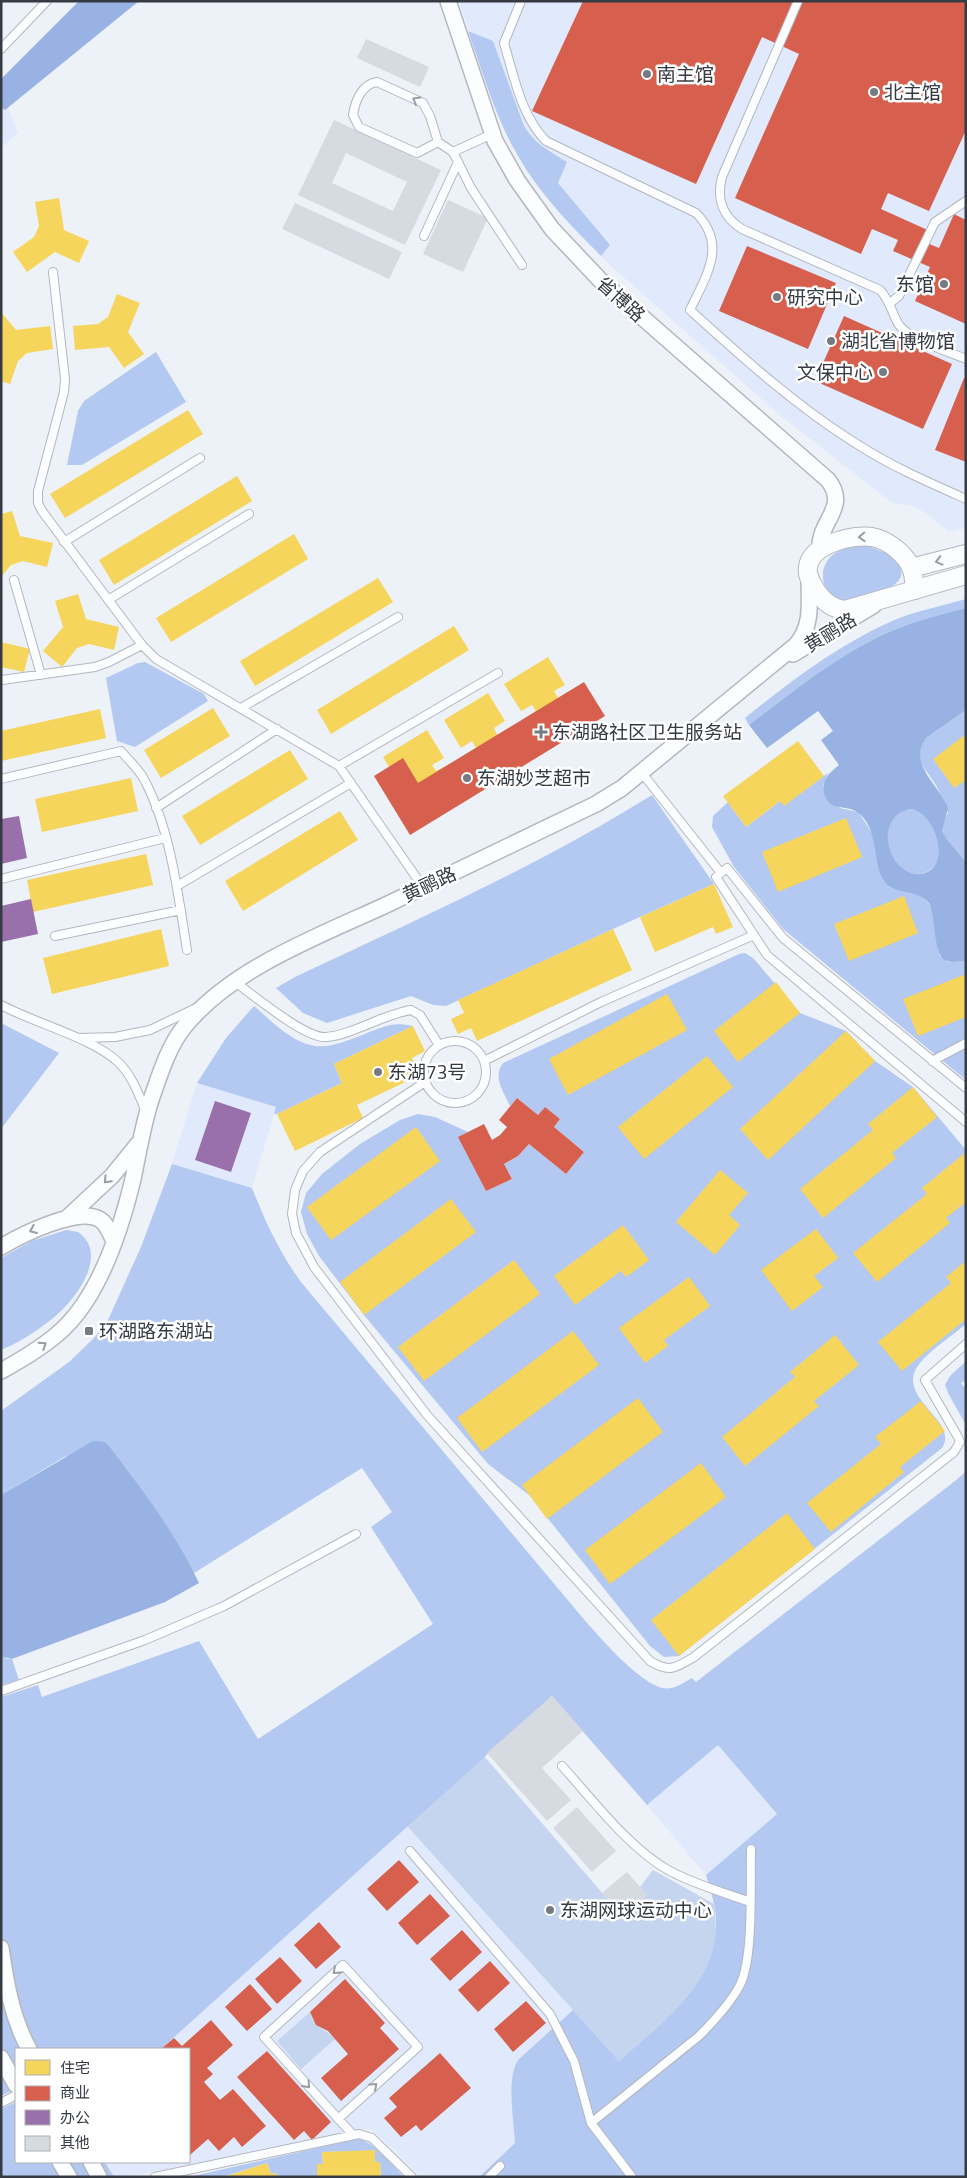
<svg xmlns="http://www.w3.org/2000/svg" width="967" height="2178" viewBox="0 0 967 2178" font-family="'Titillium Web','Noto Sans SC',sans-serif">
	<rect width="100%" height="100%" fill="#edf1f8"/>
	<path fill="#e0eafc" d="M459,1H966V528L949,532L924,512L912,506L891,502L781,416L611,266L583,237L531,176L507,134L493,103Z
		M1,92L18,132L1,148Z
		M197,1083L276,1107L252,1188L172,1164Z
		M718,1745L777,1814L706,1875L647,1805Z
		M407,1826L573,2010L518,2060L514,2066L512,2083L515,2143L479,2177H421L376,2133L371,2130L362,2129L128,2177H114L105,2162H189V2049H161Z"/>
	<path fill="#c5d4ef" d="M484,1756L622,1916L647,1895L640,1887L653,1870L714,1904C716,1923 718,1944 710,1962C694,2003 651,2032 619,2061L407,1826Z
		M310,2012C314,2027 325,2029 335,2039L301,2069L277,2041Z"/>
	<path fill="#b3c9f2" d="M468,31L493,41L524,126C535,144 549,151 567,162L558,183L610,245L601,256C571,226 539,193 518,156C495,117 483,73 468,31Z
		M156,352L186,402L82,465H67L78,411L84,401Z
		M866,546C880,549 905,559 901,577C895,588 883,590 872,594C864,597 854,602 846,602C819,603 805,545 866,546Z
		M966,599V608C937,615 909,623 882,635C834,658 791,693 749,725L745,718C791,681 838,645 892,621C915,611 942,606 966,599Z
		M145,662L204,694L208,701L135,747L117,741L106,678L138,663Z
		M966,710V862L946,840L942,831L943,821L948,813C944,804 941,795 937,787C927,769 910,759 926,738Z
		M828,773L823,786L840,808L858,812L867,825L873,835L883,880C898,891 909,889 922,897C939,908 934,939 940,956L948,962L966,961V1080L783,929L734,867L712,827L713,816L728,802L746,827L780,801L784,805Z
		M652,795L714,884L613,929L446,1006L433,1005L411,996L327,1023L303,1013L276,988L295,977C416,920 538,866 652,795Z
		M911,809C931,813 944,845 936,863C934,868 929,871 924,873C891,884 868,818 911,809Z
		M745,953L753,958L800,1013L846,1031L875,1061L913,1087L966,1150V1324C952,1336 922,1355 915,1371C902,1401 959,1422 942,1448L679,1656L664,1657L650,1646L529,1495L488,1464L364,1315L319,1256L307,1234L301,1212L306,1193L322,1174L360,1144L400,1120L418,1114L435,1117L468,1132L459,1137L486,1191L512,1179L504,1164L518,1156L529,1144L566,1174L584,1152L554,1127L560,1119L545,1107L538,1115L517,1098L510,1106C504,1093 492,1076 503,1063L739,954Z
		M254,1006C275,1024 301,1053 332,1045C346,1042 359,1036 372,1031C389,1025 395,1022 413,1026L334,1064L342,1083L277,1114H274L276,1107L197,1083L226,1038Z
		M1,1023L59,1053L1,1129Z
		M172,1164L252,1188C265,1221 279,1252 301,1282L587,1623C602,1639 648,1694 671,1688C678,1687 686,1681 692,1678L696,1682L955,1481L964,1473L966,1468V2177H479L515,2143C514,2121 506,2078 518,2060L573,2010L619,2061C660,2024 715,1987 716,1927C717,1909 711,1892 706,1875L777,1814L718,1745L647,1805L552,1696L161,2049H16V2101L11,2091L1,2096V1697L38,1685L42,1697L199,1641L258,1739L433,1624L371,1527L392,1512L362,1468L194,1573L177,1544L131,1475L105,1442L64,1457L1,1495V1411L69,1362L94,1338L108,1320L141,1247Z
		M66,1230L78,1232C112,1256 71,1306 48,1322C34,1333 18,1343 1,1350V1258L32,1241Z
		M966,1361V1380L961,1383L966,1389V1425L949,1395L945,1385L950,1376Z
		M1,1655L7,1659H12L19,1680L1,1685Z
		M16,2102V2162H105L114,2177H1V2109Z
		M357,2139C373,2140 393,2166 404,2177H381L380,2162H375V2151L322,2152L323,2164L317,2165V2177H277L276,2173L271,2174L267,2163L222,2177H189Z"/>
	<path fill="#97b2e3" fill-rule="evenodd" d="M79,1H139L5,110L1,107V79Z
		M966,608V710L926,738C907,763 939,785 948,808L942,831L947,840L966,862V961C960,961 953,963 947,961C932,958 937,914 928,902C917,889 894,895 884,881C872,864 880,828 857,812C846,804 831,812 825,796C820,781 829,773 839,765L821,740L833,731L818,711L767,748L749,725C791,693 834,658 882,635C909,623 937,615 966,608ZM911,809C931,813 944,845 936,863C934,868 930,871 925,873C892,884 868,818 911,809Z
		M93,1441L105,1442L109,1446C142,1489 176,1534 199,1583L165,1602L20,1656L12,1659L3,1657L1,1655V1495Z"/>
	<path fill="#f6d55c" d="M59,198L64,230L89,241L79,263L55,252L27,272L13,252L34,237L39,226L35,202Z
		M117,294L140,303L128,332L144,354L124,368L109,347L75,350L73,326L98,324L108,317Z
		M1,312L16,330L50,326L53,349L27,353L18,361L10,384L1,381Z
		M188,410L203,434L65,518L50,494Z
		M237,476L252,501L114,585L99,560Z
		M12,511L20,536L53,543L47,567L23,561L11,565L1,577V514Z
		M294,534L308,559L171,642L156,618Z
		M378,578L393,602L255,686L240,661Z
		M78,594L86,619L119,627L114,650L89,644L77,648L62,667L43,651L63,627L55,601Z
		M454,626L469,650L331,734L317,710Z
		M1,642L30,649L24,672L1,667Z
		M548,657L565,685L554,691L558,698L569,691L583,714L539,741L525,718L536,711L532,705L521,711L504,684Z
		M488,693L505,721L494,728L497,735L509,728L523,751L479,778L464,755L476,748L472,741L461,748L444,720Z
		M213,708L230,736L161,778L144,750Z
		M100,709L106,738L1,761V731Z
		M427,730L444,758L432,765L436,771L448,765L462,788L417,815L404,791L415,785L411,778L400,785L383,757Z
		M966,734V780L954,788L933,759Z
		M798,741L824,776L784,806L780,801L746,827L723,796Z
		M290,750L308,779L200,845L182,816Z
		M131,778L138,811L42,832L35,799Z
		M340,811L358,840L243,911L225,881Z
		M846,818L862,857L778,892L762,852Z
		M146,854L153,885L33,912L27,880Z
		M714,884L733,927L716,934L713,927L655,952L640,917Z
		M904,896L918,933L849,961L834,924Z
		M161,929L169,966L52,994L43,958Z
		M613,929L632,970L477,1041L471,1028L458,1034L451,1019L464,1013L458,1000Z
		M966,974V1017L918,1036L903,999Z
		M776,982L800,1013L738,1062L714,1031Z
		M667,994L687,1030L568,1095L549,1059Z
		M413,1026L425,1051L412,1058L420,1075L357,1105L363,1118L295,1151L277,1114L342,1083L334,1064Z
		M846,1031L875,1061L768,1160L740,1129Z
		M707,1056L733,1087L644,1159L618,1127Z
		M913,1087L937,1117L892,1153L896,1158L823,1218L800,1189L873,1130L868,1124Z
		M416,1127L440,1161L331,1240L307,1207Z
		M966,1152V1202L946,1218L950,1223L877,1282L853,1253L927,1194L922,1188Z
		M720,1170L748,1193L729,1215L740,1225L715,1255L676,1222Z
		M451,1199L476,1232L364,1315L340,1282Z
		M623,1225L649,1260L626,1277L621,1271L575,1305L554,1276Z
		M816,1229L838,1258L814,1276L823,1287L792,1311L761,1270Z
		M514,1260L540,1294L424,1381L398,1347Z
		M966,1261V1319L902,1371L878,1342L951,1283L946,1277Z
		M689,1277L710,1306L664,1340L668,1346L645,1363L619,1328Z
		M573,1331L599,1365L482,1452L457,1418Z
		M835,1335L859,1365L814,1401L819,1406L745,1466L722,1437L795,1377L790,1372Z
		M638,1398L663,1432L547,1519L522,1485Z
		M921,1401L945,1431L900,1467L904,1472L831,1532L807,1503L881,1444L875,1437Z
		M701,1463L726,1497L610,1584L585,1550Z
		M787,1513L815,1549L679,1656L651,1620Z
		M375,2150V2162H380L381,2177H317V2164H323L322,2152Z
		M267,2163L271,2174L276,2173L277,2177H224Z"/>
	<path fill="#d6604d" d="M583,1H966V130L929,211L888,193L881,209L932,232L927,243L939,248L954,214L966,220V324L915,301L930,267L893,251L898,240L872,229L861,254L735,198L799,54L762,37L696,184L532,111Z
		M747,246L836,283L808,349L719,311Z
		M844,316L952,364L923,429L815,381Z
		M964,378L966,379V462L935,450Z
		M584,682L605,716L410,835L374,776L403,758L418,783Z
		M517,1098L538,1115L545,1107L560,1119L554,1127L584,1152L566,1174L529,1144L518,1156L504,1164L512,1179L486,1191L458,1137L484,1124L492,1140L500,1135L507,1127L499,1120Z
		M399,1860L419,1882L387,1911L367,1889Z
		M430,1894L450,1916L417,1945L398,1923Z
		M319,1922L341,1947L316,1969L294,1945Z
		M462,1930L482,1952L450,1981L430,1959Z
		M280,1957L302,1981L277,2004L255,1979Z
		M490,1961L510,1983L478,2012L458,1990Z
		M345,1979L385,2023L380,2028L399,2049L341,2101L321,2078L348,2054L328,2031L316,2025L310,2012Z
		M250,1984L272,2009L247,2031L225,2007Z
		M526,2001L546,2023L513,2052L494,2029Z
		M211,2020L233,2045L207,2068L213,2074L204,2082L220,2100L233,2089L266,2126L242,2147L234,2137L219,2151L208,2139L190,2155L189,2049H161L174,2038L182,2046Z
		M267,2051L331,2122L312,2140L304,2131L294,2140L237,2077Z
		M440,2053L471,2088L421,2131L416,2125L401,2137L384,2118L397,2107L389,2098Z"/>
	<path fill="#9970ab" d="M19,816L27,858L1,864V819Z
		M31,899L38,934L1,942V906Z
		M215,1101L251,1113L231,1172L195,1160Z"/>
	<path fill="#d6dae1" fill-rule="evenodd" d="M366,39L429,67L420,87L357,58Z
		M334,120L441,170L405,245L298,195ZM346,153L407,182L393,211L332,183Z
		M448,200L488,218L463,272L423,254Z
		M295,203L402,252L389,279L282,229Z
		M552,1696L583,1731L542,1768L571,1800L547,1821L487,1753Z
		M577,1807L616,1851L592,1872L553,1828Z
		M627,1872L647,1895L622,1916L602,1893Z"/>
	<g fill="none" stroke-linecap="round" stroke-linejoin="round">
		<defs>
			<path id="service" d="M521,1L504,43C514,76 521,116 546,141L696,213C728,245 706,276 690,310C743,358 798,408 860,446C893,467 930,483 966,499
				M798,1L722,177C716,199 723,217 742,229L880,290C890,300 892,314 899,325C909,339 949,352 966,359
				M1,49L47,1
				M492,134L453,152L471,188L522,265
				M438,142L417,153L359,127L353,115C355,101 362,84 377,82L423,103L430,116L438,142L453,152
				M424,236L458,162
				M53,272L65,379L64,392L38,491V503L42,511L142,645L156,659L339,766L423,887
				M890,303L899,296L935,222L966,201
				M64,542L200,458
				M14,580L41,675
				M108,600L249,514
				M2,680L95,667L109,662L142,645
				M241,708L398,617
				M339,766L498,673
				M642,773L721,873
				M1,779L121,751C129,761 140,770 145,781C171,831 178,895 187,950
				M156,808L277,729
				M1,879L165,838
				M177,886L351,783
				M55,936L181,910
				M235,982C253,995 306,1039 326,1037C352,1035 384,1014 411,1010L420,1015L439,1045
				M1,1005C34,1023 93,1038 118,1062C132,1075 139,1095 146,1112
				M78,1038L115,1037L150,1030L196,1008
				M424 1072a31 31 0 1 1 62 0a31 31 0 1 1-62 0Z
				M484,1061L601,1002L754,935
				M932,1061L966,1043
				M425,1082L320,1152L303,1171L295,1190L292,1214L296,1233L314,1267L427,1415L650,1661C669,1673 676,1668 694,1657L954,1452L960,1442L958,1437L925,1380L966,1344
				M966,1088L783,938L727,868L716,877L767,955L966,1122
				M1,1691L145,1640L224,1606L356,1534
				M562,1766C592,1799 629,1848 668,1870C693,1884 723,1892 750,1902
				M410,1851L550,2014L574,2061L591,2123L632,2177
				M1,2103L16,2095
				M338,2119L418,2047L343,1965L264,2037L353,2135
				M591,2123L699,2036C714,2021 730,2004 740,1985C754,1957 750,1883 751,1849
				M155,2177L359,2134L372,2138L412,2177
				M489,2177L500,2166"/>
			<path id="minor" d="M448,1L495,141L517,180L552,229L602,282L828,480C850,508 817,522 820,550
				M793,654L874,605
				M67,1218L112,1176L138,1144
				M1,1247C21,1235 77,1207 99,1219C107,1223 110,1234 114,1241
				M1,1371C23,1359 45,1346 63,1329C100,1294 121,1229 133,1179C139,1151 143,1122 153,1094C161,1071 169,1046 184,1027C232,968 319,936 386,905C456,871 526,838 596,804L622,788L796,645C813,626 809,602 809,578
				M1,1948C6,1983 12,2018 29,2049
				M1,2058L16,2085
				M60,2162L69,2177
				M91,2162L99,2177"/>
			<path id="tertiary" d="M911,568L966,554
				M915,590C914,583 914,573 911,567C904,553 888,540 872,537C853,534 811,544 808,567C806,576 813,585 817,592C824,602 832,609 845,610L966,575"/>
		</defs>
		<use href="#service" stroke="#b3b7be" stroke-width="10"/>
		<use href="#minor" stroke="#b3b7be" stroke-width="18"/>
		<use href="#tertiary" stroke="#b3b7be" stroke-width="20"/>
		<use href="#service" stroke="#fcfdfe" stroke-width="8"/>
		<use href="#minor" stroke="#fcfdfe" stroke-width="15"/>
		<use href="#tertiary" stroke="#fcfdfe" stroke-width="18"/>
	</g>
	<defs><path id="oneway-chevron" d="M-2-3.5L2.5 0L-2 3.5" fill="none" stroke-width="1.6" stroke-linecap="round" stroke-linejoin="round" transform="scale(1.25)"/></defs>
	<g stroke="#999ca0">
		<use href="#oneway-chevron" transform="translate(416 100) rotate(-150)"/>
		<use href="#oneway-chevron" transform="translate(862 537) rotate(178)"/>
		<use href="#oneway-chevron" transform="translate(939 561) rotate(165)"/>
		<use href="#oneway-chevron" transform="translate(107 1180) rotate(134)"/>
		<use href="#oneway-chevron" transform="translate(33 1230) rotate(157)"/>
		<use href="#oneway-chevron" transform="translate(43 1345) rotate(-34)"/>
		<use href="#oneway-chevron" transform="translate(336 1971) rotate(138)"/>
		<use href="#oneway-chevron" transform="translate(307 2085) rotate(48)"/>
		<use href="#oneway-chevron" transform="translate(374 2086) rotate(-42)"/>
	</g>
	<g fill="#767a82" stroke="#fff" stroke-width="2">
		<circle cx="647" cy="74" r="5"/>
		<circle cx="874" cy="92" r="5"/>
		<circle cx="944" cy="284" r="5"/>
		<circle cx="777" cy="297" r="5"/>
		<circle cx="831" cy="341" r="5"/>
		<circle cx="883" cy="372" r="5"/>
		<path d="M538.5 724.5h5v5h5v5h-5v5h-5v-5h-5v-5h5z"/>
		<circle cx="467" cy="778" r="5"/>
		<circle cx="378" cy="1072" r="5"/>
		<rect x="84" y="1326" width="10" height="10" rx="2.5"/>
		<circle cx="550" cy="1910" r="5"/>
	</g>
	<g text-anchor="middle" stroke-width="5" stroke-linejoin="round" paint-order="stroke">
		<g font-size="19" fill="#363a42" stroke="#fff" text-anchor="start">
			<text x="657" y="81">南主馆</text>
			<text x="884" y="99">北主馆</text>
			<text x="934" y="291" text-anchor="end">东馆</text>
			<text x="787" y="304">研究中心</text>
			<text x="841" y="348">湖北省博物馆</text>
			<text x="873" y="379" text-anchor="end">文保中心</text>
			<text x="552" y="739">东湖路社区卫生服务站</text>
			<text x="477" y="785">东湖妙芝超市</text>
			<text x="388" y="1079">东湖73号</text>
			<text x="99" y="1338">环湖路东湖站</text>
			<text x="560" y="1917">东湖网球运动中心</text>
		</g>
		<g font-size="19" fill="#363a42" stroke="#fff">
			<text transform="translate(621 299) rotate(42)" y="7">省博路</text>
			<text transform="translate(830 632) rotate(-31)" y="7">黄鹂路</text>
			<text transform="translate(429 884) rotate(-25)" y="7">黄鹂路</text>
		</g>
	</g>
	<rect width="967" height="2178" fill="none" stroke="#363a42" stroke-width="5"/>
	<rect x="15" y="2048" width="175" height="115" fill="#ffffff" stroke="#afb0b3"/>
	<rect x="25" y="2060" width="25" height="15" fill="#f6d55c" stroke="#afb0b3"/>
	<text x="60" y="2073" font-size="15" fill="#363a42">住宅</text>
	<rect x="25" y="2086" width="25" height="15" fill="#d6604d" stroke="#afb0b3"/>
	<text x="60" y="2098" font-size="15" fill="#363a42">商业</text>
	<rect x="25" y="2110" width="25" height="15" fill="#9970ab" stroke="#afb0b3"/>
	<text x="60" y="2123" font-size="15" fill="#363a42">办公</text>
	<rect x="25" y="2136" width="25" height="15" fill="#d6dae1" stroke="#afb0b3"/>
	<text x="60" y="2148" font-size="15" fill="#363a42">其他</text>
</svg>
